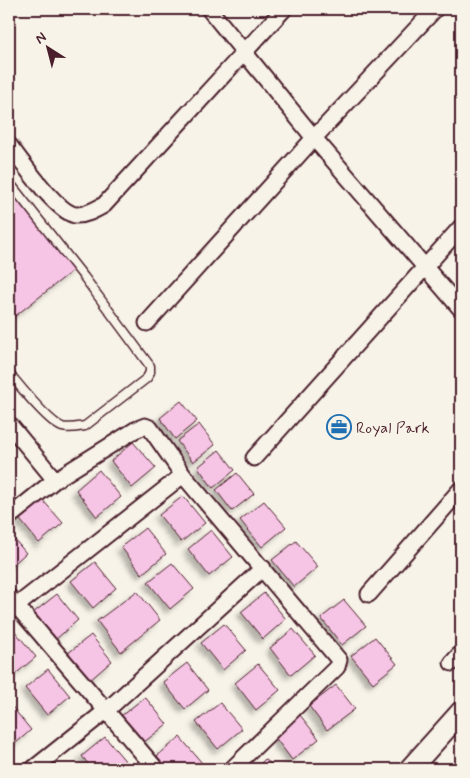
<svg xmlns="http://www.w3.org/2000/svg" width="470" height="778" viewBox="0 0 470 778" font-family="Mynerve,sans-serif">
	<defs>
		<filter id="shadow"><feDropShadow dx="-4.5" dy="4.5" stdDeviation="2.5" flood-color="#0004"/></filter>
	</defs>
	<rect width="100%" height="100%" fill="#f7f3e8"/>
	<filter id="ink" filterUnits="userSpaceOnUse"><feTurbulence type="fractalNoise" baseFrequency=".02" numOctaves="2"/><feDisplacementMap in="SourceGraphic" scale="10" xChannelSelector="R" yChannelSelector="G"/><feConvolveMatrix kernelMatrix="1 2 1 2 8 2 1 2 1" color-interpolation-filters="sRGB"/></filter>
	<g filter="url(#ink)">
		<path fill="#f6c4e4" stroke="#4a1f2b" filter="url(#shadow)" d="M9,186L76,268L9,321Z
			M181,401L197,421L175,439L160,418Z
			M199,424L215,445L193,462L177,441Z
			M133,442L156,468L132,488L111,461Z
			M219,450L235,470L213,488L198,467Z
			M99,470L121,497L97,517L76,490Z
			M237,473L254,494L232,511L216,490Z
			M183,496L205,523L181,542L159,515Z
			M40,497L63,523L39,543L17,516Z
			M264,501L286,527L262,547L240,520Z
			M145,528L166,554L142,574L121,547Z
			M211,530L233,557L209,576L188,549Z
			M9,533L26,553L9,568Z
			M296,541L318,567L294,587L272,560Z
			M95,562L116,588L93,608L71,581Z
			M172,563L194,589L170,609L148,582Z
			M137,591L160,620L121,652L97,621Z
			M264,593L286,619L263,639L241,612Z
			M57,594L78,620L55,640L33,613Z
			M344,600L366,626L342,645L321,618Z
			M224,624L246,650L223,670L201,643Z
			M293,629L315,655L291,675L270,648Z
			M14,630L36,657L13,676L9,672V635Z
			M91,635L112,661L89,681L67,654Z
			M375,637L397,664L373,683L351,656Z
			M187,663L208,690L185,709L163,682Z
			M258,664L280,690L256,710L235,683Z
			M48,669L70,696L47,715L25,688Z
			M336,685L355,709L327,730L309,706Z
			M145,697L167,724L143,743L121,716Z
			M9,703L31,730L9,749Z
			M220,703L242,729L218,749L196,722Z
			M300,715L319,739L292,760L274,736Z
			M105,737L127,763L120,769H92L82,756Z
			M180,737L202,763L195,769H168L157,756Z
			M265,759L277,769H255Z"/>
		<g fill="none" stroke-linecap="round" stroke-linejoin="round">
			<defs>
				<path id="lane" d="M9,182L84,277L150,366V372L147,378L85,426C78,427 69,429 62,427C47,421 20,386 9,373"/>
				<path id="street" d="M209,9L314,138L461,309
					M9,145C21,161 57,212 75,215C85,216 95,210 104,205L284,9
					M147,323L314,138L435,9
					M9,424L55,480
					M254,458L461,227
					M9,517L55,480L135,430L145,426L150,428L183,475L339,660L337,667L232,769
					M369,594L461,489
					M9,597L156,769
					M10,611L183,475
					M452,663L461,653
					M33,769L107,710L263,568"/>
				<path id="secondary" d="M410,769L461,712"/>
			</defs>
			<use href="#lane" stroke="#4a1f2b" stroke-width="11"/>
			<use href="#street" stroke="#4a1f2b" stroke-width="19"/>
			<use href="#secondary" stroke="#4a1f2b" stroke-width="24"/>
			<use href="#lane" stroke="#f7f3e8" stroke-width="8"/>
			<use href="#street" stroke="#f7f3e8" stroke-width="15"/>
			<use href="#secondary" stroke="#f7f3e8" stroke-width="20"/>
		</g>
	</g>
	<defs>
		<symbol id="office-ring" viewBox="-11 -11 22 22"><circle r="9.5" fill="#f7f3e8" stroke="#1f6fb2" stroke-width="1.5"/><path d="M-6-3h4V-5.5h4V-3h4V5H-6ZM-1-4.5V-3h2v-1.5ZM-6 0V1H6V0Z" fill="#1f6fb2"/></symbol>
	</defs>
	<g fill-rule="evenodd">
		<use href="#office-ring" x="325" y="413" width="28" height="28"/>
	</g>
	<g text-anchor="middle" stroke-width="5" stroke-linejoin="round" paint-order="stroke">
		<g font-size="16" fill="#4a1f2b" stroke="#f7f3e8" text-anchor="start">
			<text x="356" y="433">Royal Park</text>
		</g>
	</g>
	<rect width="470" height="778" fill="none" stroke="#f7f3e8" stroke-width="30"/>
	<rect x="15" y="15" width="440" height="748" fill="none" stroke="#4a1f2b" stroke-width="2" filter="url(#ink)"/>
	<g transform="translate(48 48) rotate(324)" stroke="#f7f3e8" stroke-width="4" paint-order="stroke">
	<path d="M0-4L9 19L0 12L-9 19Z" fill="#4a1f2b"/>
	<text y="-8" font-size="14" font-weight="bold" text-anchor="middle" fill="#4a1f2b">N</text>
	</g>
</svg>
